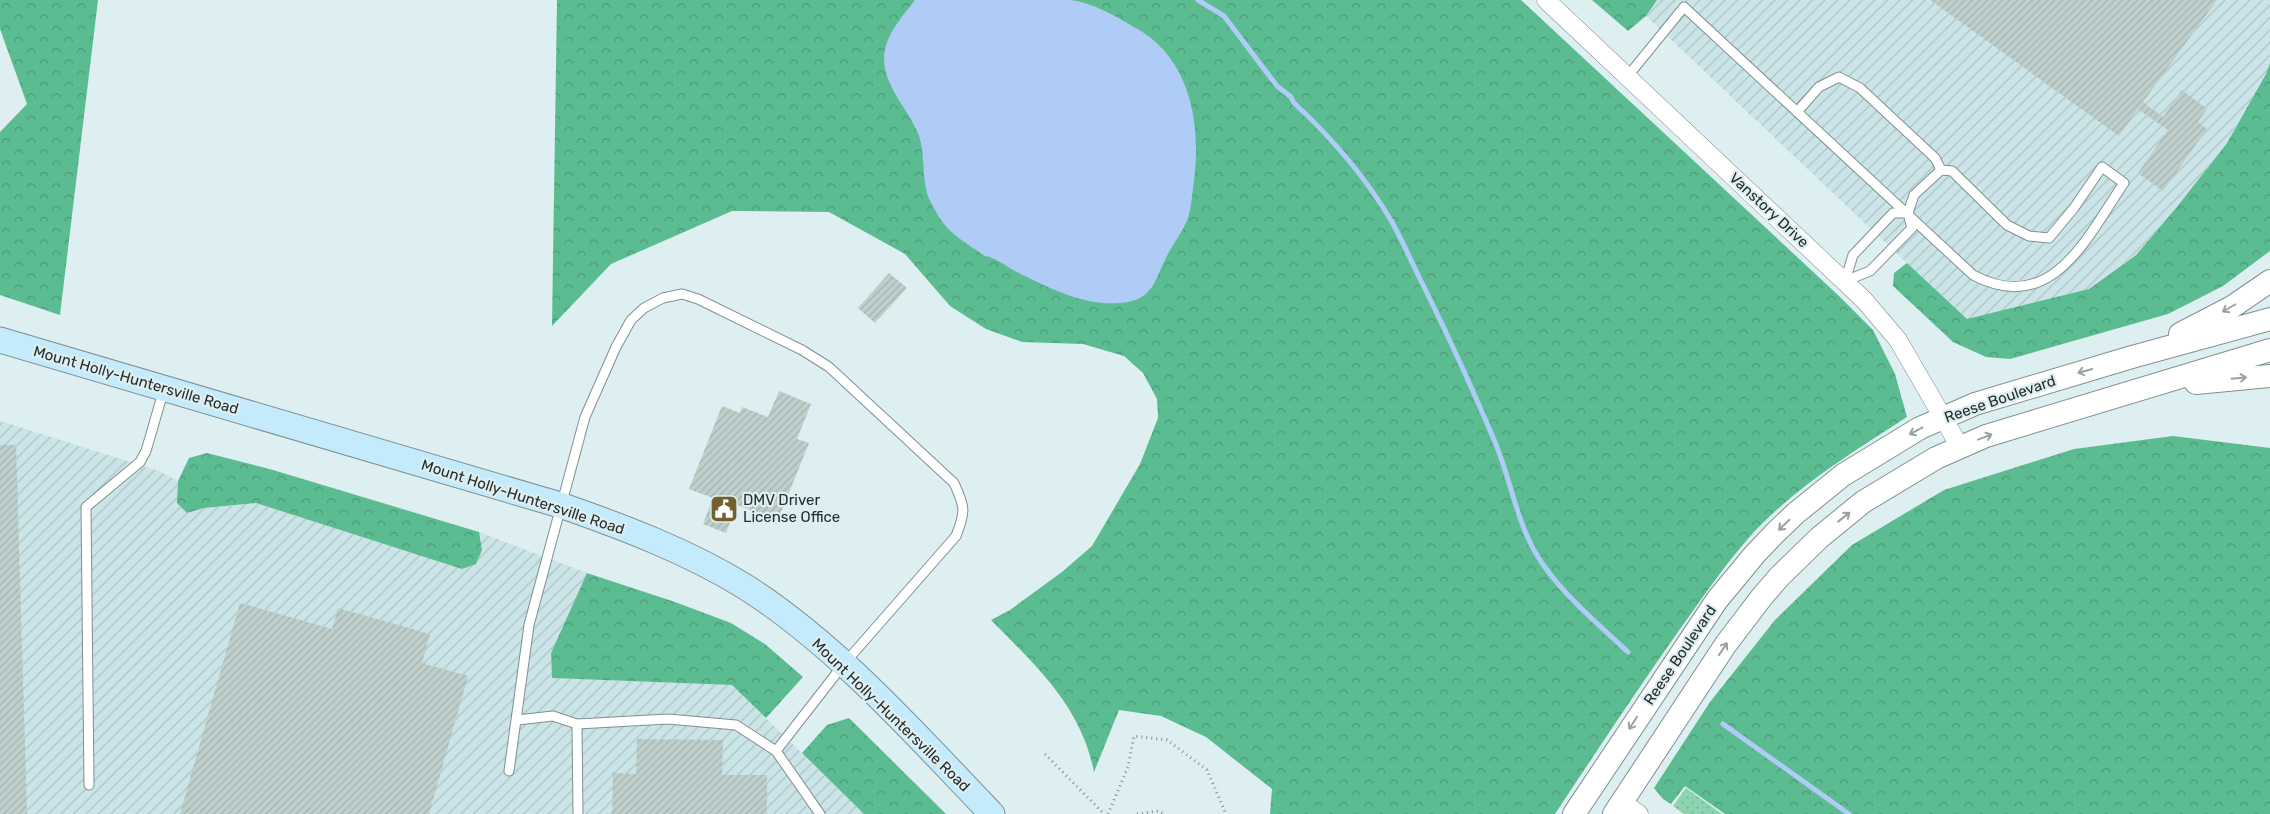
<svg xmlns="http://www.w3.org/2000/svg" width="2270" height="814" viewBox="0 0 2270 814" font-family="Rubik,sans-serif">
	<defs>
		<pattern id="industrial-furrows" width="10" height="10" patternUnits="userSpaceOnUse" patternTransform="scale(1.25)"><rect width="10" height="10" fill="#cae4e8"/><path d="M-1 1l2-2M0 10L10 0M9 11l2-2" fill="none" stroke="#adc4c7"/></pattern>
		<pattern id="forest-crowns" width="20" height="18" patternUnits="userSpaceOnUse" patternTransform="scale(1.25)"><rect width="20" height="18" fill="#5cbc91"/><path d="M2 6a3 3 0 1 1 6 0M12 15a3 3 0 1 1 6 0" fill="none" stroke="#4c9977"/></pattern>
		<pattern id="park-dots" width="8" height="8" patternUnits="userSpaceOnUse" patternTransform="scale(1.25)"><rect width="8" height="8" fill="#8cd4b0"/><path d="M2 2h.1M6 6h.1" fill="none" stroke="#79b698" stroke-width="1.8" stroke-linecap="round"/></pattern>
		<pattern id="building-hatch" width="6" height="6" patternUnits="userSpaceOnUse" patternTransform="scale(1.25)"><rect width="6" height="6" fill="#bfcfcc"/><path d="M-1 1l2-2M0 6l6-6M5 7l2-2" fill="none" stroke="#a4b2b0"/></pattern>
	</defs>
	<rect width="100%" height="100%" fill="#deeff1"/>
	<path fill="url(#industrial-furrows)" d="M1657,0H2270V63L2266,74L2227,142L2170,216L2136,254L2089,289L1967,320L1646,16Z
		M0,421L159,471L178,481L177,503L187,513L204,508L256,503L462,569L482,550L479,532L587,573L551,653L552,678L732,685L864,814H0Z"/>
	<path fill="url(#forest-crowns)" d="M0,0H98L60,315L0,295V132L27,104L0,29Z
		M557,0H1521L1839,296L1873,330L1895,374L1907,417C1853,452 1797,486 1753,533C1726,563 1703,597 1680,629C1637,690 1596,752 1555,814H1270L1272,789L1206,737L1161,716L1119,710L1094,772C1081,706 1036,666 991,620L1010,610L1062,572L1092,546L1140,464L1158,418L1157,399L1143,373L1124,356L1083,344L1022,342L986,329L950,306L905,254L829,212L732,211L611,264L552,326Z
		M1592,0H1657L1646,16L1628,31Z
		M2270,63V251L2223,286L2168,314L2010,359L1986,357L1953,342L1893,286L1894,273L1907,263L1967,319L2089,289L2136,255L2176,208L2227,143L2266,74Z
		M2173,436L2270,448V814H1725L1685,786L1671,804L1663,799L1654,788L1710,702L1775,620L1852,545L1944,490L2074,449Z
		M207,453L273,470L479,532L482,550L476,564L462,569L256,503L204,508L187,513L177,503L178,481L189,458Z
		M587,573L675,602L731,623L765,644L803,677L766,718L732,685L552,678L551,653Z
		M849,718L946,814H864L802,753L827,725Z"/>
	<path fill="url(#park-dots)" d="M1686,788L1722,814H1684L1673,806Z"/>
	<path fill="#aeccf6" d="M915,0C950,0 986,0 1021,0C1037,0 1054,0 1070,0C1092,2 1117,17 1136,28C1193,60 1202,129 1193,188C1192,197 1191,208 1188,218C1182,233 1175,241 1168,254C1154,279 1155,301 1119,303C1084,306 1049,288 1019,273C1007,268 998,258 985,256C969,245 949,234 939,217C935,210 929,200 927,193C922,174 925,154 919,136C909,109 883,87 884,56C886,34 902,17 915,0Z"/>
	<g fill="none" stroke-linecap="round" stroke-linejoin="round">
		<path stroke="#aeccf6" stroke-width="5" d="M1198,0L1224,16L1277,86L1291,97L1294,103C1331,137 1366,178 1392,222C1403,242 1412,263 1422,283C1448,335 1472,388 1495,442C1510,478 1516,518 1535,552C1557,590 1596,622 1628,652
			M1723,724L1849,814"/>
	</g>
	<path fill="url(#building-hatch)" d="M1930,0H2217L2143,102L2163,117L2182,90L2207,109L2198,122L2207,129L2163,191L2138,173L2168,130L2138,109L2119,136Z
		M889,273L907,288L875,323L858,308Z
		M779,391L811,404L797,439L809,443L778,520L737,505L726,533L703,524L713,498L689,489L722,406L740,413L742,407L768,417Z
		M0,445H16L27,814H0Z
		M240,603L332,629L338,608L430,634L422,663L468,676L429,814H180Z
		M637,739L723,740L722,775H767V814H612L613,773L636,774Z"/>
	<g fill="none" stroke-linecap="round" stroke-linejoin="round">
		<defs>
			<path id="service" d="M1627,77L1684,7L1973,275C2052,317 2087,237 2124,183L2102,167L2074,208L2049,238L2029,236L2007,225L1952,171L1941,170L1914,195L1908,213
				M1797,112L1819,87L1839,77L1860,88L1935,158L1941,170
				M1893,213H1908L1912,228L1870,271L1845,281L1853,255Z
				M517,720L553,716L577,724
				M776,751L820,814
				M509,771L529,625L585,417L616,347L631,320L644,308L663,298L682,294L698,299L802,350L829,367L954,483C965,507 966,511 956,536L843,665L776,751L736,725L668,719L577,724L578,814
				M89,785L86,507L140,462L146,451L164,389"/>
			<path id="minor" d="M1546,0L1864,300L1898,340L1960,447
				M1622,802L1639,814"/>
			<path id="tertiary" d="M2180,334L2232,307L2270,281
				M2196,383L2270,376
				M1574,814L1717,600L1755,554L1775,533L1796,513L1843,475L1920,428L1975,404L2132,357L2270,319
				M1614,814L1726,644L1761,598L1779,577L1819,538L1863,502L1936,458L1986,436L2270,350"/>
			<path id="secondary" d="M0,340L560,505C623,527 687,551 744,586C836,644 917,736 992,814"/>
		</defs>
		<use href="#service" stroke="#808f92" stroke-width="11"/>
		<use href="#minor" stroke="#808f92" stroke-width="19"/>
		<use href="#tertiary" stroke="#808f92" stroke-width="24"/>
		<use href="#secondary" stroke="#808f92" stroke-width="27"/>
		<path stroke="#849091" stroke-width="3" stroke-dasharray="1 4" stroke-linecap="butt" d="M1045,754L1104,814
			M1108,814L1128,767L1134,736L1167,740L1207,770L1226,814
			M1137,814L1158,811L1164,814"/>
		<use href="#service" stroke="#fff" stroke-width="9"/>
		<use href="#minor" stroke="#fff" stroke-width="18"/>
		<use href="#tertiary" stroke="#fff" stroke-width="22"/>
		<use href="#secondary" stroke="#c4ebfc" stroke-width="25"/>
	</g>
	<defs><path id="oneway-shaft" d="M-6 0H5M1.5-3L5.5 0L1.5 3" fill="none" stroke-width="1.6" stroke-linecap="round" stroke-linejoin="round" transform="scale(1.25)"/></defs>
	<g stroke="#9da0a0">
		<use href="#oneway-shaft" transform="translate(2229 308) rotate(150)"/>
		<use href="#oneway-shaft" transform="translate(2085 371) rotate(164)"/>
		<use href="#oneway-shaft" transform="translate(2239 378) rotate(-5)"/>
		<use href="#oneway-shaft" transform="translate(1916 431) rotate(152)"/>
		<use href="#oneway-shaft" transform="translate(1985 437) rotate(-21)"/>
		<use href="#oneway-shaft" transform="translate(1844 517) rotate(-38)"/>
		<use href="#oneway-shaft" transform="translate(1784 525) rotate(136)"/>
		<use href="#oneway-shaft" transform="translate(1723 649) rotate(-56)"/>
		<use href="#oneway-shaft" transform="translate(1633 723) rotate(123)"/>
	</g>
	<defs>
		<symbol id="civic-square" viewBox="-11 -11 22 22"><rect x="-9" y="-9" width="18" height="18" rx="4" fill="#72612f" stroke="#deeff1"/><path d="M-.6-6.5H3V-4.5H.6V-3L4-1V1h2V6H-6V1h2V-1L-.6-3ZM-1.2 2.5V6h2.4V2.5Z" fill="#fff"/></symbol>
	</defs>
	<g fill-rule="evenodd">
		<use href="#civic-square" x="708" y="493" width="32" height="32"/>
	</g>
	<g text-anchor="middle" stroke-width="4.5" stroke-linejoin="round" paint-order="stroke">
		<g font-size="15" fill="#262c2d" stroke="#deeff1">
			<text transform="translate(1769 210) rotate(43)" y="5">Vanstory Drive</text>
			<text transform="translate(136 380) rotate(16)" y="5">Mount Holly-Huntersville Road</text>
			<text transform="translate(2000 399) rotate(-19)" y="5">Reese Boulevard</text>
			<text transform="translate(523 497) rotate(18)" y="5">Mount Holly-Huntersville Road</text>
			<text transform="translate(1680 655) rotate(-56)" y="5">Reese Boulevard</text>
			<text transform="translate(891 715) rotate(44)" y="5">Mount Holly-Huntersville Road</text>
		</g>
		<g font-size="15" fill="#262c2d" stroke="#deeff1" text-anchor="start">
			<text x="743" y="505">DMV Driver<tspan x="743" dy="17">License Office</tspan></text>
		</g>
	</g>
</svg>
